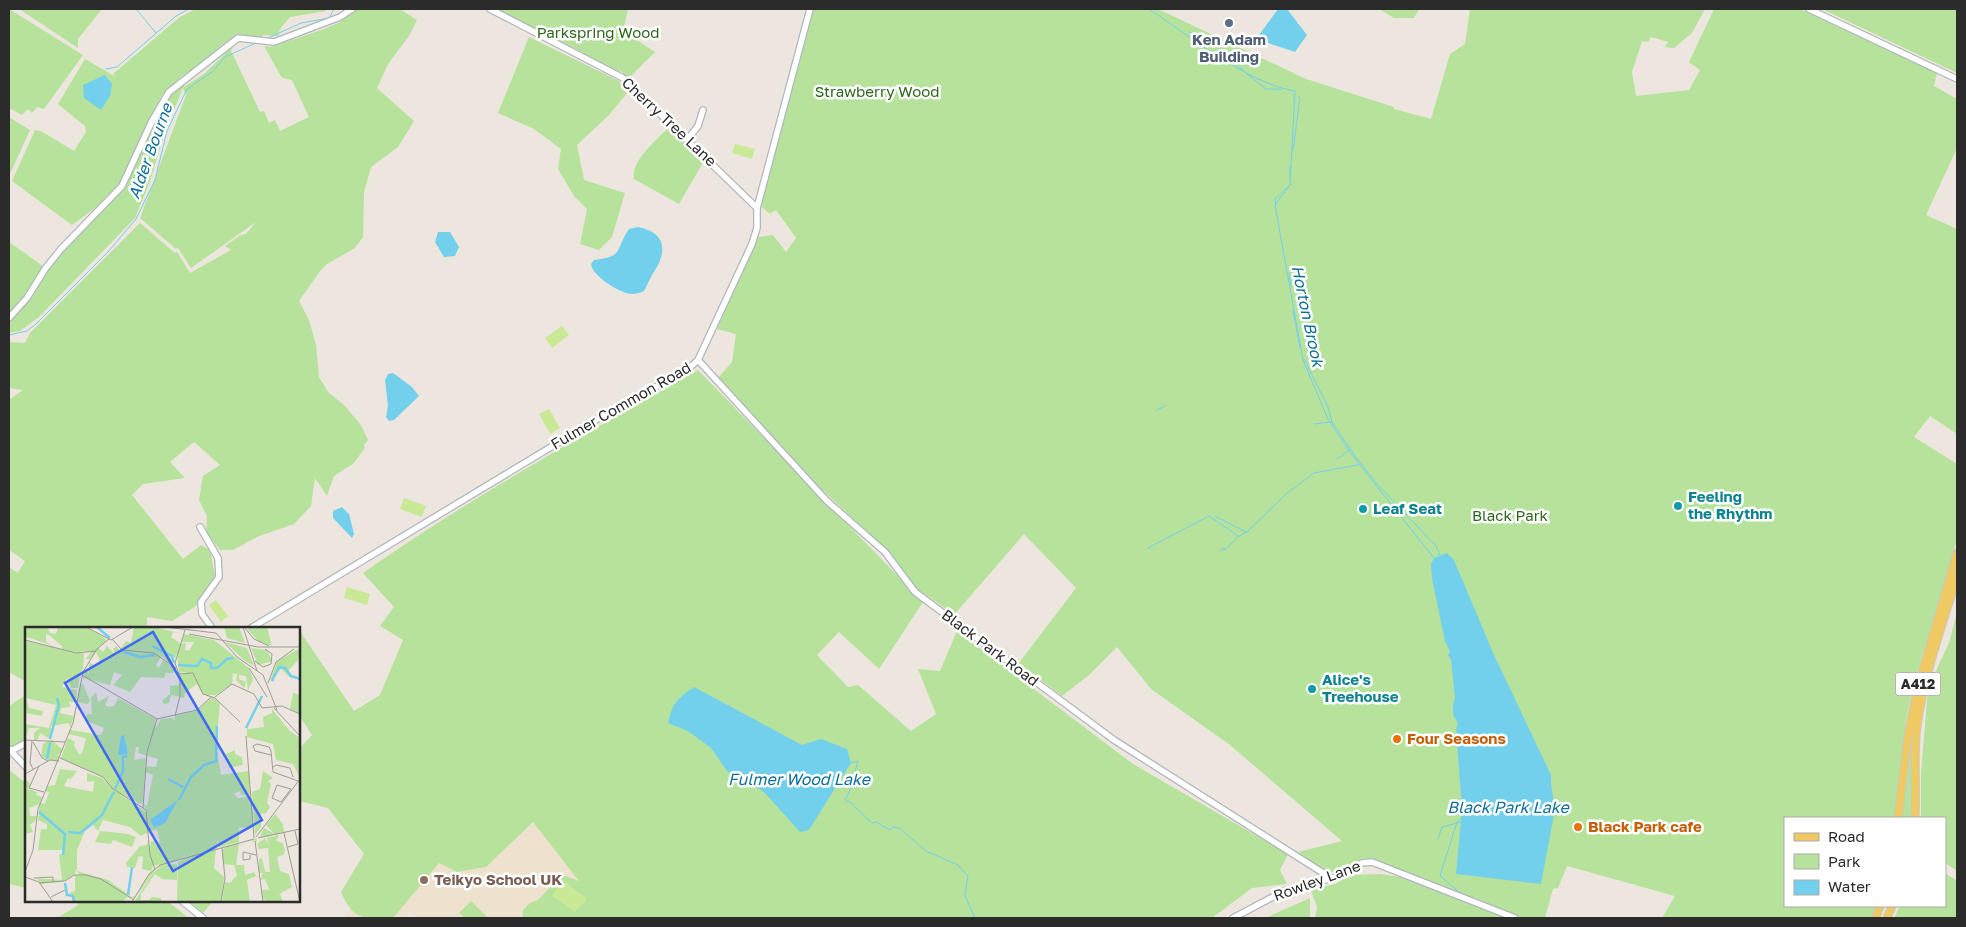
<svg xmlns="http://www.w3.org/2000/svg" width="1966" height="927" viewBox="0 0 1966 927" font-family="'Golos Text',sans-serif">
	<rect width="100%" height="100%" fill="#ede6de"/>
	<path fill="#eee2ce" d="M534,822L580,882L562,875L538,900L530,903L523,910L522,918H417L410,911L405,918H347L345,916L409,847L457,872L486,867Z"/>
	<path fill="#b6e29b" d="M9,9L83,55L44,109L37,107L32,113L28,109L22,115L9,108Z
		M19,9H102L78,39V48Z
		M196,9H327L326,11L290,17L280,29L278,36L263,35L260,39L238,34L223,44L202,64L182,76L162,95L121,181L99,205L72,225L12,181L35,130L41,131L74,151L86,132L85,126L58,104L85,59L116,77L113,74L180,17Z
		M357,9H400L417,20L409,36L388,64L377,88L414,121L398,147L371,167L364,192L363,237L355,248L327,264L320,271L299,301L309,320L316,345L319,377L328,392L344,405L361,425L368,440L364,445L365,448L353,464L334,476L327,496L315,478L311,506L294,524L259,536L233,550H220L206,532L207,516L199,500L203,476L220,465L194,442L170,462L185,478L143,484L132,495L183,559L201,545L210,550L215,576L196,606L172,621L147,617V628H26V682L9,672V567L18,573L25,561L9,550V400L23,390L9,388V342L25,343L30,333L140,223L175,253L177,252L190,273L231,250L225,246L241,235L246,234L256,222L191,268L178,248L176,249L140,218L186,95L183,88L166,129L149,184L135,218L39,317L20,331L9,333V323L33,296L53,261L119,190L163,101L179,85L184,84V87L204,74L232,47L231,51L260,112L264,111L269,123L275,120L280,131L309,117L292,80L282,78L264,46L271,47L324,29L340,22Z
		M497,9H628L623,31L655,52L628,79L622,72L603,66L582,52Z
		M814,9H1158L1306,79L1394,107V109L1431,119L1450,54L1465,44L1470,9H1705L1692,33L1674,48L1665,47L1668,42L1651,37L1648,42L1642,41L1632,72L1636,96L1689,90L1700,70L1689,62L1714,9H1800L1937,73L1934,86L1957,99V148L1926,215L1957,229V434L1930,416L1914,437L1957,464V540L1913,686L1906,721L1894,818H1785V906H1876L1872,918H1662L1675,896L1567,866L1558,888L1553,889L1545,918H1522L1480,900L1444,889L1372,862L1366,858C1328,879 1333,875 1298,852L1342,841L1230,745L1151,689L1117,647L1089,675L1062,696L1019,663L1076,588L1024,534L953,616L948,610L916,588L885,548L817,485L718,378L732,362L736,334L717,329L758,237L773,235L786,252L796,238L776,210L770,214L761,206V202Z
		M1379,9H1419L1414,18H1394Z
		M1822,9H1957V73Z
		M529,37L619,81L628,92L609,115L577,145L584,180L625,193L612,237L599,250L580,244L587,209L574,196L558,169L561,149L534,129L498,113Z
		M9,117L30,130L9,176Z
		M670,126L705,159L679,204L634,179C630,161 658,139 670,126Z
		M9,242L43,266L26,295L9,314Z
		M698,370L923,602L879,669L839,632L817,655L848,687L858,685L911,731L936,714L918,669L940,671L957,631L1133,764L1288,854L1280,870L1287,884L1252,888L1212,918H522L523,910L530,903L538,900L562,875L579,881L533,822L486,867L457,872L439,863L393,918C364,918 354,922 341,892L364,854L328,808L299,801V749L312,735L299,715V634L301,633L354,711L380,695L403,640L380,626L394,607L363,573C470,498 585,434 698,370Z
		M1957,559V570L1917,711L1913,751V818H1901C1905,779 1909,740 1917,701C1926,653 1943,606 1957,559Z
		M1957,612V871L1945,863V818H1921V773L1928,688L1949,643Z
		M26,695V740L11,748L9,744V706Z
		M9,770L26,783V888L9,884Z
		M1945,873L1957,881V918H1894L1900,906H1945Z
		M1380,874L1400,877L1505,918H1315L1317,907L1311,890L1335,884L1350,875Z
		M1310,898V918H1265Z
		M79,901H167L189,918H57L77,906Z
		M189,901H213L203,913Z
		M471,901L488,918H465L459,913Z"/>
	<path fill="#c9e997" d="M735,144L755,149L752,159L732,153Z
		M562,326L569,335L552,348L545,338Z
		M549,409L560,428L550,434L539,414Z
		M404,498L426,506L422,517L400,509Z
		M347,587L370,594L367,605L344,598Z
		M216,600L228,616L221,622L209,605Z
		M563,880L587,899L575,912L552,896Z"/>
	<path fill="#73d0ed" d="M1278,9H1287L1307,35L1295,52L1256,39Z
		M105,75L112,84L110,96L101,110L84,98L83,85Z
		M638,227C658,231 668,242 659,263C657,268 653,272 651,277C648,282 647,286 644,291C640,293 636,294 632,294C621,294 592,276 591,264L594,260C625,256 614,251 629,229Z
		M438,232H450L459,247L455,256L444,257L435,242Z
		M393,373L412,387L419,396L394,420L389,421L386,417L388,406L385,380L388,374Z
		M342,507L349,514L354,534L352,538L333,518V511Z
		M1447,553L1454,560L1494,655L1551,775V784L1555,809L1541,884L1456,874L1462,809L1456,729L1458,723L1453,715V705L1455,698L1451,660L1448,655L1450,652L1445,641L1432,579L1431,564L1434,558Z
		M694,687L802,745L821,739L847,749L851,763L809,830L800,832L764,792L727,771L711,748L688,731L668,723C673,702 677,699 694,687Z"/>
	<g fill="none" stroke-linecap="round" stroke-linejoin="round">
		<path stroke="#73d0ed" stroke-width="1" d="M136,9L156,33
			M1149,9C1188,35 1249,84 1295,91L1290,185L1275,205L1303,360L1328,419L1352,455L1434,558
			M1189,32L1209,39L1243,70
			M266,39L301,23L329,18L334,9
			M106,69L117,67L176,16L189,9
			M1246,73L1266,89H1281
			M1293,150L1300,98L1298,96
			M1290,180V166
			M1276,205L1275,199L1290,185
			M1289,273L1291,286
			M1293,310L1300,348
			M9,335L27,331L36,324L107,253L136,219L155,180L167,131L187,89L212,72L225,57L258,42
			M1304,359L1328,407L1332,422L1355,456L1377,484L1436,546L1440,555
			M1157,410L1165,406
			M1314,424L1332,422
			M1337,459L1351,449
			M1215,516L1246,532
			M1148,548L1209,516L1238,536
			M1220,551L1224,548L1225,550L1239,536L1247,532L1286,494L1314,473L1358,465
			M851,763L858,761L850,790L845,800L850,802L872,823L876,822L890,830L893,827L899,828L926,851L958,865L968,876L965,896L975,918
			M1461,818L1457,822L1440,876L1459,892L1472,898
			M1438,839L1442,827L1461,822
			M1498,915L1502,918"/>
		<defs>
			<path id="minor" d="M490,9L623,78L757,208
				M1809,9L1957,79
				M688,139L698,126L703,110
				M9,318L27,298L45,269L61,249L122,186L152,121L169,92L238,38L274,42L340,17L352,9
				M698,360L827,501L885,552L915,592L1114,740L1331,878
				M200,527L218,558L219,577L201,602L202,614L212,628
				M251,628L614,409L686,371L698,360L752,244L757,228V208L810,9
				M9,749L26,767
				M11,751L26,743
				M182,901L203,918
				M1233,918L1284,891L1336,877L1362,863L1372,862L1515,918"/>
			<path id="major" d="M1898,818L1908,736L1918,686L1957,553
				M1915,818C1917,787 1913,757 1917,726C1924,675 1942,626 1957,577
				M1876,918L1880,906
				M1887,918L1892,906"/>
		</defs>
		<use href="#minor" stroke="#b1b5bf" stroke-width="8"/>
		<use href="#major" stroke="#c8c8c8" stroke-width="9"/>
		<use href="#minor" stroke="#fff" stroke-width="5.5"/>
		<use href="#major" stroke="#efc961" stroke-width="7"/>
	</g>
	<circle fill="#5c6f8a" stroke="#fff" stroke-width="2" cx="1229" cy="23" r="5"/>
	<g fill="#0f9aa8" stroke="#fff" stroke-width="2">
		<circle cx="1678" cy="506" r="5"/>
		<circle cx="1363" cy="509" r="5"/>
		<circle cx="1312" cy="689" r="5"/>
	</g>
	<g fill="#e8710a" stroke="#fff" stroke-width="2">
		<circle cx="1397" cy="739" r="5"/>
		<circle cx="1578" cy="827" r="5"/>
	</g>
	<circle fill="#8d6e63" stroke="#fff" stroke-width="2" cx="424" cy="880" r="5"/>
	<g text-anchor="middle" stroke-width="5" stroke-linejoin="round" paint-order="stroke">
		<rect fill="#fff" stroke="#6b6b6b" stroke-width="1" x="1895.5" y="672.5" width="45" height="23" rx="4"/>
		<g font-size="14" font-weight="bold" fill="#2b2b2b">
			<text x="1918" y="689">A412</text>
		</g>
		<g font-size="15" fill="#2e681c" stroke="#fff">
			<text x="598" y="38">Parkspring Wood</text>
			<text x="877" y="97">Strawberry Wood</text>
			<text x="1510" y="521">Black Park</text>
		</g>
		<g font-size="15" font-weight="bold" fill="#4e5e75" stroke="#fff">
			<text x="1229" y="45">Ken Adam<tspan x="1229" dy="17">Building</tspan></text>
		</g>
		<g font-size="15" fill="#2b2b2b" stroke="#fff">
			<text transform="translate(669 122) rotate(43)" y="5">Cherry Tree Lane</text>
			<text transform="translate(621 406) rotate(-30)" y="5">Fulmer Common Road</text>
			<text transform="translate(990 648) rotate(37)" y="5">Black Park Road</text>
			<text transform="translate(1317 881) rotate(-20)" y="5">Rowley Lane</text>
		</g>
		<g font-size="15" font-weight="bold" fill="#0d838f" stroke="#fff" text-anchor="start">
			<text x="1688" y="502">Feeling<tspan x="1688" dy="17">the Rhythm</tspan></text>
			<text x="1373" y="514">Leaf Seat</text>
			<text x="1322" y="685">Alice's<tspan x="1322" dy="17">Treehouse</tspan></text>
		</g>
		<g font-size="15" font-weight="bold" fill="#c56008" stroke="#fff" text-anchor="start">
			<text x="1407" y="744">Four Seasons</text>
			<text x="1588" y="832">Black Park cafe</text>
		</g>
		<g font-size="15" font-weight="bold" fill="#785e54" stroke="#fff" text-anchor="start">
			<text x="434" y="885">Teikyo School UK</text>
		</g>
		<g font-size="16" font-style="italic" fill="#10709b" stroke="#fff">
			<text transform="translate(150 151) rotate(-70)" y="6">Alder Bourne</text>
			<text transform="translate(1308 316) rotate(78)" y="6">Horton Brook</text>
			<text x="799" y="785">Fulmer Wood Lake</text>
			<text x="1508" y="813">Black Park Lake</text>
		</g>
	</g>
	<g transform="translate(25 627)">
		<rect width="275" height="275" fill="#ede6de"/>
		<path d="M0,0H22L25,6L31,7L33,0H61L80,11L81,14L73,21L78,25L82,19L91,29L88,22L91,19L97,26L99,27L95,23L101,14L106,16L109,0H129L158,7L148,5L146,10L156,17L161,16L160,23L164,24L169,15H157L159,7L189,13L224,41L228,53L223,63L221,49L214,48V52L221,55L219,61L211,53L212,47L208,46L207,57L191,68H178L172,57L160,66L159,71L146,68L144,76L139,77L137,74L145,67V59L154,58L155,49L161,45L154,46L152,26L150,31L142,26L149,35L145,37L138,30L133,28L136,30L131,38L134,41L138,33L150,41L149,46H141L139,51L116,50L105,65L88,58L97,48L89,45L85,58L58,51L59,44L64,46V35L70,39L75,33L71,25L65,32H61L66,25L55,24L59,26L58,43L55,46L53,61H46L42,51L37,60L52,63L51,75H44L45,80L36,81L35,86L49,89L45,101L44,96L26,99L25,112L15,106L13,112L9,114V106L15,101H4L0,113V97L24,101L31,78L1,71L4,81L18,84L17,89L0,86V14L37,22V19L24,8L21,7V15L28,19L2,10L0,13ZM199,0H214L220,16L202,11ZM221,0H242L247,19L233,14ZM200,15L222,21L229,39L220,34ZM226,21L242,23L247,34L233,38ZM275,21V31L263,44L268,53L256,42L245,54L252,34ZM55,57H58L65,74L63,77L52,75ZM71,65L73,75L84,69L80,78L83,80L89,79L93,71L131,92L129,103L136,92L147,91L149,94L150,89L173,83L187,70L195,76L191,117L196,148L224,144L225,168H216L215,164L209,167L213,171L226,169L228,194L227,200L214,201V215L194,220L192,212V221L228,213L230,215L229,211L232,212L231,216L226,213L214,216L211,238H219L220,248L229,245L231,249L222,253L225,275H197L200,255L205,256L212,248L209,238L198,237L197,223L203,219L169,227L191,222L189,241L199,250L196,275H152L153,235L168,227L131,242L109,272L126,245L132,240L140,236L128,239L126,244L117,242L118,230L114,229L110,241L102,240L101,236L115,219L122,218L123,214L125,223L126,214L135,215L132,203L125,204L124,200V205L116,209L105,200L78,193L73,204L68,198L60,204L52,223V244L83,253L107,270L111,268L109,271H107L103,269L97,275H49L44,266L50,264V248H54V246L52,245L51,242L50,247L39,254L15,257L13,252L6,251L37,253L34,227L38,228V223H13L16,202H22V197L13,193L15,177L4,181L5,189H11V193L5,198L8,205L0,207V151L5,157L3,162L12,165L11,168L17,170L15,176L20,177L24,165L20,164L22,159L30,158L35,142L52,144L46,152L43,151L39,159L68,165L69,154L62,155V146L77,151L89,163L78,150L36,131L43,111L50,115L49,119L55,128L58,123L61,111L43,107L45,103L76,108L79,101L60,93L62,87H67L66,71ZM111,120H114L113,126L133,132L131,140L121,139L120,145L128,148L122,179L118,176L122,186L90,163L115,177L118,175L121,131L109,133ZM268,66L275,68L274,86L265,82ZM247,82L264,103L275,111V151L268,137L251,133L248,117L222,110V102L239,100L238,90L247,86ZM27,113L38,123L32,129H35L34,133H23L16,129L18,117ZM210,123V127L217,130L218,138L204,141L201,127ZM238,144L248,151L243,154L246,157L242,176L245,180L241,186L236,187V200L230,208L227,165L235,162ZM250,187L258,197L259,206L234,211L239,201L250,207L241,198ZM75,204L103,207L111,210L107,220L88,213L86,217L70,215ZM254,208L251,214L258,216L260,224L258,228L252,230L255,244L264,247L267,260L252,268L255,267L258,275H243L238,272L237,263L248,262H244L240,252L235,253L238,246H234V232L237,231L240,245H245L243,221L234,222L232,217L240,211L243,217L242,211ZM152,237V253L137,252L130,247L116,267V273H124L127,270L136,271V275H109L129,245L139,238Z" fill="#b6e29b" fill-rule="evenodd"/>
		<path d="M99,108L103,127L93,128L96,109ZM153,173L140,196L129,201L125,193Z" fill="#73d0ed"/>
		<path fill="none" stroke="#73d0ed" stroke-width="2.5" d="M72,0L85,11M127,19L147,29L149,36M96,24L115,30L130,28M153,38L172,39L177,32L186,36V41H192L202,32L208,31M253,40L260,41L266,49L275,52M247,54L254,40M221,101L237,69M25,112L34,78L32,71M22,132L25,116M143,152L158,160M90,162L98,144V130L102,129M154,173L166,150L179,138L191,134L192,99M80,182L89,165M14,185L40,207L38,228M59,203L77,188L80,182M43,205L55,206L59,203M40,256L42,268L48,269L49,275M103,268L107,240"/>
		<path fill="none" stroke="#9f9b96" stroke-width="1" d="M61,0L86,13L108,0M140,0L191,6L212,30L238,48L252,83M218,0L232,44M220,1L229,12L244,19M160,3L150,36L154,47L168,46L178,67L190,71L215,95M164,7L233,20H275M87,12L97,23L129,26L151,41M0,13L51,26L71,24M230,34L238,40L246,37L247,27L240,22M224,41L242,70M57,48L132,92L172,83L186,70M243,56L251,35L269,22M190,70L207,57L229,67L237,81L257,79L275,87M249,81L275,109M150,89L155,69V47M221,109L229,211M0,113L40,115M7,114L5,136L8,142M8,115L17,131L23,134M246,124L248,145L273,154M246,128L230,124L228,119L232,117L244,120L246,124M35,131L78,150L87,161L121,183L125,228L130,242M14,139L4,161L19,165M248,140L251,138L265,141L268,150M0,147L25,133L34,134M252,158L266,162L256,175L247,171ZM118,181L122,125L132,92M259,206L275,275M231,210L275,152M233,211L275,202M230,214L238,275M263,220L273,217L270,204M225,228V232L218,233V225L231,228M0,245L8,223L13,182L48,96L58,45L72,22L84,12M0,250L14,255L28,275M9,251L28,250V255M14,256L40,254L49,248H61L76,252L109,273M26,270L40,263M107,275L124,247L135,238L229,212M196,275L200,251L197,221"/>
		<path fill="#4169f7" fill-opacity="0.15" stroke="#4169f7" stroke-width="2.5" d="M128,5L237,193L148,244L40,56Z"/>
		<rect width="275" height="275" fill="none" stroke="#2b2b2b" stroke-width="2.5"/>
	</g>
	<rect width="1966" height="927" fill="none" stroke="#2b2b2b" stroke-width="20"/>
	<rect x="1784" y="817" width="162" height="90" fill="#ffffff" stroke="#aaaaaa"/>
	<rect x="1794" y="833" width="25" height="8" fill="#efc961" stroke="#aaaaaa"/>
	<text x="1828" y="842" font-size="15" fill="#2b2b2b">Road</text>
	<rect x="1794" y="854" width="25" height="15" fill="#b6e29b" stroke="#aaaaaa"/>
	<text x="1828" y="867" font-size="15" fill="#2b2b2b">Park</text>
	<rect x="1794" y="880" width="25" height="15" fill="#73d0ed" stroke="#aaaaaa"/>
	<text x="1828" y="892" font-size="15" fill="#2b2b2b">Water</text>
</svg>
